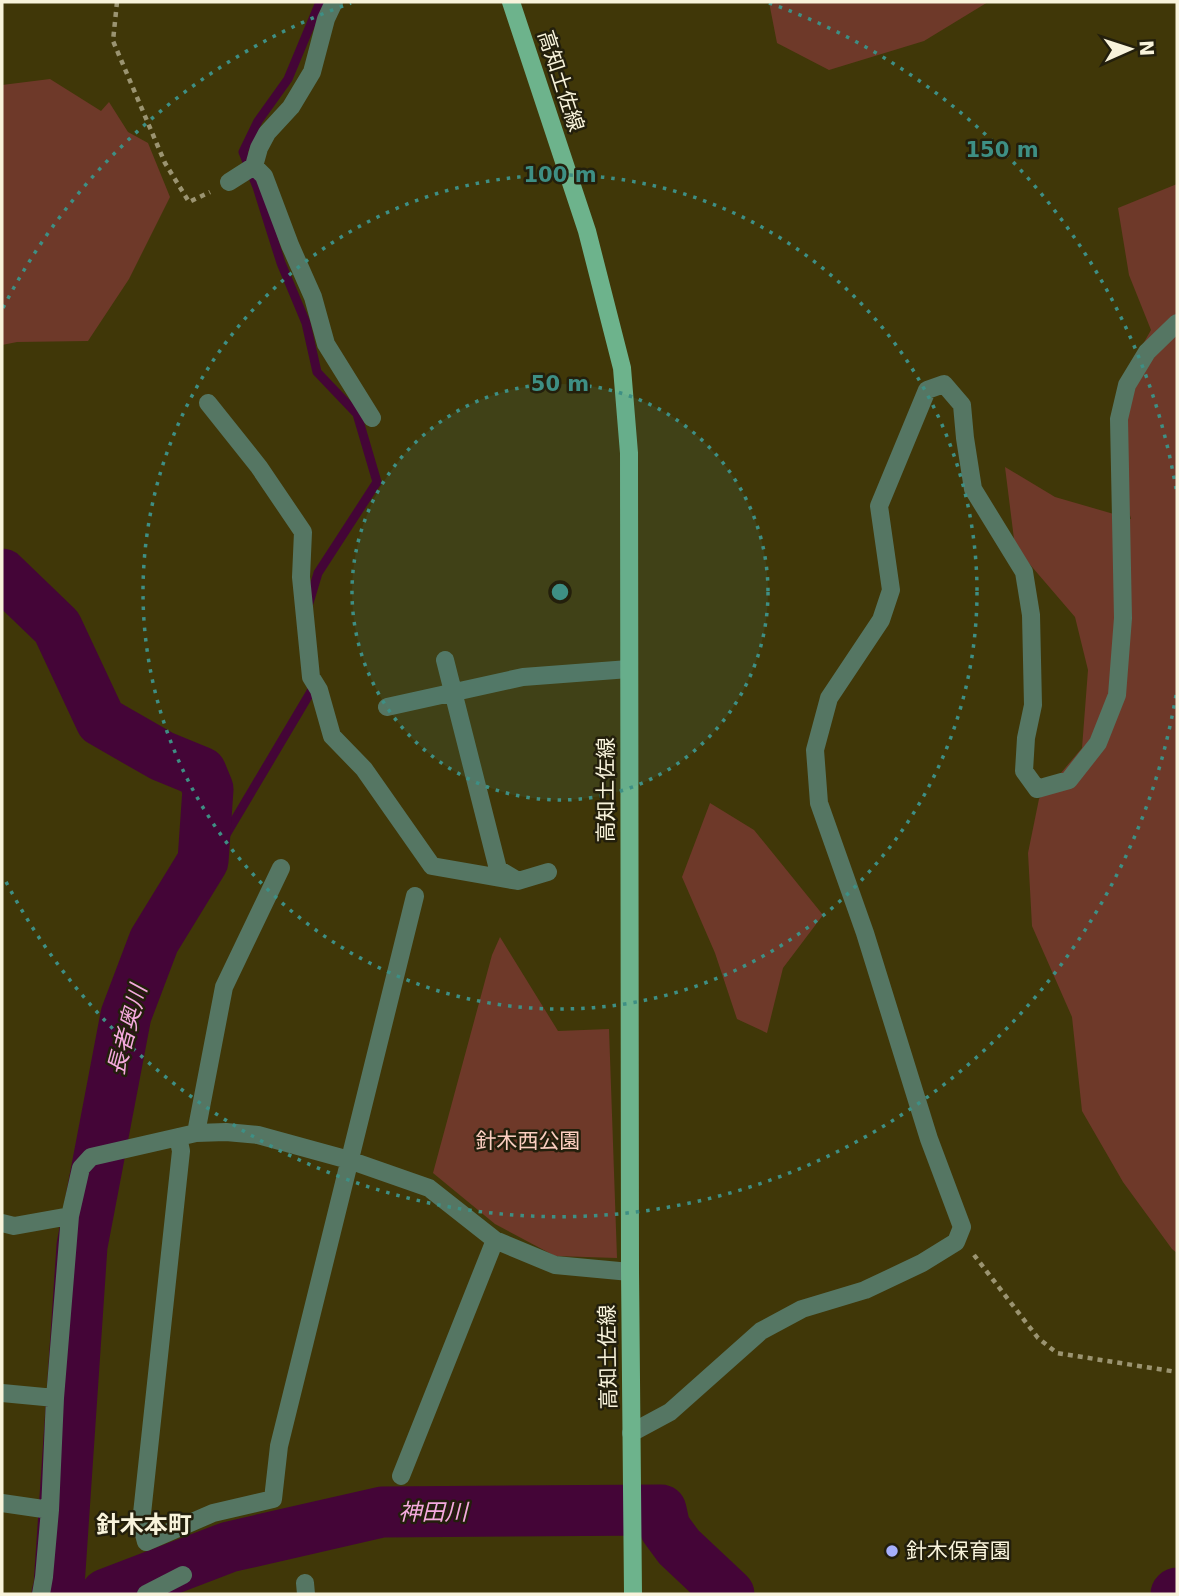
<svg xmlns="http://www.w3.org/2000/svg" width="1179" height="1596" viewBox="0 0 1179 1596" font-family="'DejaVu Sans','Noto Sans JP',sans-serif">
	<rect width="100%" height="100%" fill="#403708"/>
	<path fill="#6e3929" d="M769,2H988L924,41L829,70L777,43Z
		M50,79L101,111L109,102L128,132L148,143L170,197L129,279L88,341L17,342L2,345V85Z
		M1177,184V1253L1172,1249L1123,1182L1082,1111L1072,1017L1032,926L1028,853L1039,799L1082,748L1088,670L1075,617L1015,547L1005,467L1055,497L1131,519L1111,443L1129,369L1151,330L1129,275L1118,208Z
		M710,803L754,830L823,915L783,968L767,1033L737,1019L715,953L682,877Z
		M500,937L558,1031L609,1029L617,1258L555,1256L495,1224L433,1173L492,955Z"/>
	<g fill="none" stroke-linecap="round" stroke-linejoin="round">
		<path stroke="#440537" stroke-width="9" d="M309,603L318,573L377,482L357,414L317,372L306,323L281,263L257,187L243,152L258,121L288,79L320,2
			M203,861L227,833L316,683"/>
		<path stroke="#440537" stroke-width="51" d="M2,574L57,627L101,721L162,756L201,772L208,789L203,861L154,941L126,1015L82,1246L59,1586L57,1594
			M106,1594L229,1547L382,1512L661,1510L665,1528L679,1547L729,1594
			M1176,1594L1177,1593"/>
		<path stroke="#9b9471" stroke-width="4.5" stroke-dasharray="5 5" stroke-linecap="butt" d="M117,2L113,41L165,163L189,202L210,192
			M974,1255L1038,1338L1057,1353L1177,1372"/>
		<path stroke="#557663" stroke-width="18" d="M334,2L326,19L312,72L291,107L267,133L259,148L254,166L264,176L290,245L313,297L326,344L372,418
			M229,182L254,166
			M208,403L259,467L303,532L301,577L311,677L319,690L332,736L364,769L432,866L518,881
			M445,660L498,869L518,881L548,872
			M387,707L523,677L629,669
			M196,1133L224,987L281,868
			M178,1137L181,1151L141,1523L146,1542L213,1513L273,1499L279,1446L415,896
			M2,1223L14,1226L70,1216
			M2,1393L55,1398
			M631,1433L670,1412L761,1331L802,1309L865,1290L922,1263L956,1242L962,1227L929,1139L865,933L819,803L815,750L829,698L881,620L891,590L879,506L927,390L944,384L962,405L965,438L973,489L1024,572L1031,615L1033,705L1026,738L1024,771L1037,789L1069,780L1098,743L1117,695L1123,618L1119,419L1127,385L1147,352L1177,323
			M401,1476L495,1240
			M2,1503L50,1510
			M305,1583L306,1594
			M41,1594L44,1577L50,1510L55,1398L70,1216L81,1168L91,1157L196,1133L226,1132L258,1135L349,1160L429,1188L495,1240L555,1265L630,1272
			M146,1594L183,1575"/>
		<path stroke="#6db38c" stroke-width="18" d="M511,2L587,231L622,368L629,453L630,1272L633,1594"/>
	</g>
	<circle cx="560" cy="592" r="208" fill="#3e8f84" fill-opacity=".12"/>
	<g fill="none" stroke="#3e8f84" stroke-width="3.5" stroke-dasharray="3.5 7">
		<circle cx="560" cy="592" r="208"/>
		<circle cx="560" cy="592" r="417"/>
		<path d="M1176 695A625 625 0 0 1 3 876M3 308A625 625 0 0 1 351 3M769 3A625 625 0 0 1 1176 489"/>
	</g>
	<circle fill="#a7b0fc" stroke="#231f0c" stroke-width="2.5" cx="892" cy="1551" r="7"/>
	<g text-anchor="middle" stroke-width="5" stroke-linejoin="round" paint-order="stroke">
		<g font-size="21" fill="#f8f3db" stroke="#231f0c">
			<text transform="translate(561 81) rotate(72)" y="7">高知土佐線</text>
			<text transform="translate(606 790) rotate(-90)" y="7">高知土佐線</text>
			<text transform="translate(608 1357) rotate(-91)" y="7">高知土佐線</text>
		</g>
		<g font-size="21" fill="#fbcec0" stroke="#231f0c">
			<text x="528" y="1148">針木西公園</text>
		</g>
		<g font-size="21" fill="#f8f3db" stroke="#231f0c" text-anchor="start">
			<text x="906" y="1558">針木保育園</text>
		</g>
		<g font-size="23" font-style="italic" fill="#f5aade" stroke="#231f0c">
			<text transform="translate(127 1030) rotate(-75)" y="8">長者奥川</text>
			<text x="433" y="1520">神田川</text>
		</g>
		<g font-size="24" font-weight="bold" fill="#f8f3db" stroke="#231f0c">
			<text x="144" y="1533">針木本町</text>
		</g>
	</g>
	<circle cx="560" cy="592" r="10" fill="#3e8f84" stroke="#231f0c" stroke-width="3.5"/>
	<g font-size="21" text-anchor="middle" font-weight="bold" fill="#3e8f84" stroke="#231f0c" stroke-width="5" stroke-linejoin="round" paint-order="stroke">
		<text x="1002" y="157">150 m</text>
		<text x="560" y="182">100 m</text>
		<text x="560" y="391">50 m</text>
	</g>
	<rect width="1179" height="1596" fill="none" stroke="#f8f3db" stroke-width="7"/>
	<g transform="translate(1130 49) rotate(87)" stroke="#231f0c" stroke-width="5" paint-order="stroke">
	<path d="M0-5L12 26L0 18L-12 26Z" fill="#f8f3db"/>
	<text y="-10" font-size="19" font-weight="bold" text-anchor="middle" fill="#f8f3db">N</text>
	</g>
</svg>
